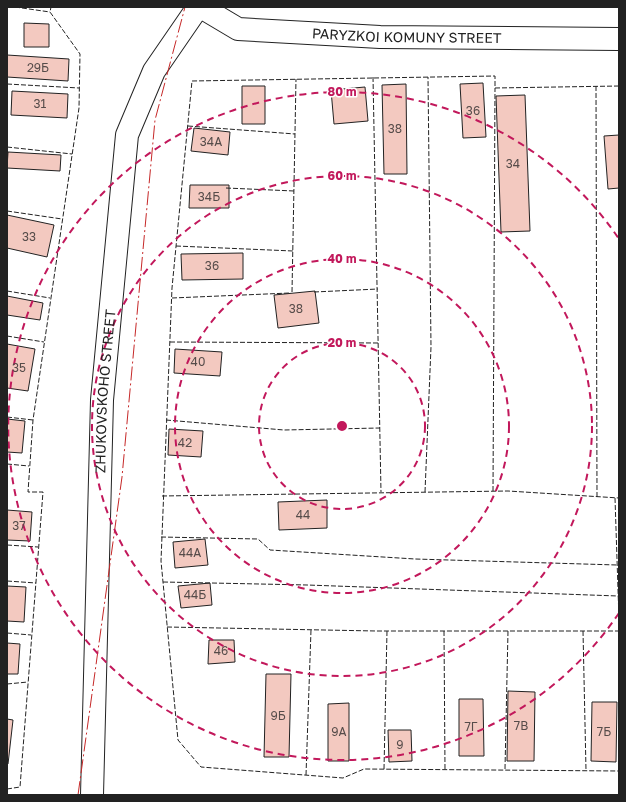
<svg xmlns="http://www.w3.org/2000/svg" width="626" height="802" viewBox="0 0 626 802" font-family="'Golos Text',sans-serif">
	<rect width="100%" height="100%" fill="#fff"/>
	<path fill="#f3c9c0" stroke="#222" d="M24,23L49,24V47H24Z
		M7,55L69,59L68,81L7,77Z
		M483,83L486,137L463,138L460,84Z
		M406,84L407,174H384L382,85Z
		M242,86H265V124H242Z
		M365,87L368,121L334,124L331,90Z
		M12,91L68,94L67,118L11,115Z
		M525,95L530,231L501,232L496,96Z
		M194,128L230,132L228,155L191,151Z
		M619,135V188L608,189L604,136Z
		M8,152L61,155L60,171L7,168Z
		M190,185H229V208H189Z
		M7,215L54,225L47,257L7,248Z
		M243,253V279L182,280L181,254Z
		M315,291L319,323L278,328L274,295Z
		M7,296L43,303L40,320L7,315Z
		M7,344L35,349L28,391L7,388Z
		M175,349L222,352L220,376L174,373Z
		M7,419L25,421L22,453L7,452Z
		M169,429L203,431L201,457L168,455Z
		M327,500V528L279,530L278,502Z
		M7,510L32,512L30,541L7,540Z
		M205,539L208,565L175,568L173,542Z
		M210,583L212,605L181,608L178,586Z
		M7,586L26,587L24,622L7,621Z
		M209,640H234L235,662L208,664Z
		M7,643L20,644L18,674H7Z
		M266,674H291L289,757H264Z
		M508,691L535,692L534,761H507Z
		M459,699H483L484,756H459Z
		M592,702H617L616,762L591,761Z
		M349,703V761H328V704Z
		M7,719L13,720L8,764L7,763Z
		M388,730H411L412,761L389,762Z"/>
	<g fill="none" stroke-linecap="round" stroke-linejoin="round">
		<defs>
			<g id="minor">
				<path id="s1" d="M201,7L238,29L380,37L619,39"/>
				<path id="s2" d="M92,795L102,400L127,135L154,71L198,7"/>
			</g>
		</defs>
		<use href="#minor" stroke="#222" stroke-width="24"/>
		<use href="#minor" stroke="#fff" stroke-width="22"/>
		<path stroke="#222" stroke-width="1" stroke-dasharray="5 2" stroke-linecap="butt" d="M15,7L50,12
			M373,77L381,492
			M7,84L79,88
			M596,86L597,497
			M619,86L495,88V76L192,81L172,288L161,561L178,740L201,767L343,778L364,769L619,771
			M188,126L295,134
			M7,147L72,154
			M226,188L294,191
			M7,211L62,219
			M176,246L293,251
			M7,291L50,298
			M292,292L296,79
			M314,292L378,289
			M172,298L290,293
			M7,336L44,342
			M170,342L379,343
			M7,417L33,420
			M166,420L284,430L380,428
			M7,464L29,466
			M493,491L495,88
			M425,492L431,347L428,77
			M162,496L508,491L619,498
			M615,498L619,620
			M161,537L258,539L270,550L415,559L617,565
			M7,545L38,547
			M7,581L36,583
			M163,582L307,585L618,596
			M167,627L376,631H619
			M444,631L445,769
			M583,631L586,770
			M7,633L31,635
			M7,684L28,682
			M384,769L387,631
			M505,769L508,631
			M306,775L311,630
			M7,789L20,787L43,492H28L33,420L79,108L80,54L50,12L51,7"/>
		<path stroke="#c62828" stroke-width="1" stroke-dasharray="14 3 2 3" stroke-linecap="butt" d="M78,795L122,477L155,120L185,7"/>
	</g>
	<g fill="none" stroke="#c2185b" stroke-width="2" stroke-dasharray="7 5">
		<circle cx="342" cy="426" r="83"/>
		<circle cx="342" cy="426" r="167"/>
		<circle cx="342" cy="426" r="250"/>
		<path d="M619 613A334 334 0 1 1 619 239"/>
	</g>
	<g text-anchor="middle" stroke-width="3" stroke-linejoin="round" paint-order="stroke">
		<g font-size="12" fill="#564c4a">
			<text x="38" y="72">29Б</text>
			<text x="40" y="108">31</text>
			<text x="473" y="115">36</text>
			<text x="395" y="133">38</text>
			<text x="211" y="146">34А</text>
			<text x="513" y="168">34</text>
			<text x="209" y="201">34Б</text>
			<text x="29" y="241">33</text>
			<text x="212" y="270">36</text>
			<text x="296" y="313">38</text>
			<text x="198" y="366">40</text>
			<text x="19" y="372">35</text>
			<text x="185" y="447">42</text>
			<text x="303" y="519">44</text>
			<text x="19" y="530">37</text>
			<text x="190" y="557">44А</text>
			<text x="195" y="599">44Б</text>
			<text x="221" y="655">46</text>
			<text x="278" y="720">9Б</text>
			<text x="521" y="730">7В</text>
			<text x="471" y="731">7Г</text>
			<text x="339" y="736">9А</text>
			<text x="604" y="736">7Б</text>
			<text x="400" y="749">9</text>
		</g>
		<g font-size="14" fill="#222" stroke="#fff">
			<text dy="5" stroke="none"><textPath href="#s1" startOffset="212">PARYZKOI KOMUNY STREET</textPath></text>
			<text dy="5" stroke="none"><textPath href="#s2" startOffset="404">ZHUKOVSKOHO STREET</textPath></text>
		</g>
	</g>
	<circle cx="342" cy="426" r="6" fill="#c2185b" stroke="#fff" stroke-width="2"/>
	<g font-size="12" text-anchor="middle" font-weight="bold" fill="#c2185b" stroke="#fff" stroke-width="3" stroke-linejoin="round" paint-order="stroke">
		<text x="342" y="96">80 m</text>
		<text x="342" y="180">60 m</text>
		<text x="342" y="263">40 m</text>
		<text x="342" y="347">20 m</text>
	</g>
	<rect width="626" height="802" fill="none" stroke="#222222" stroke-width="16"/>
</svg>
